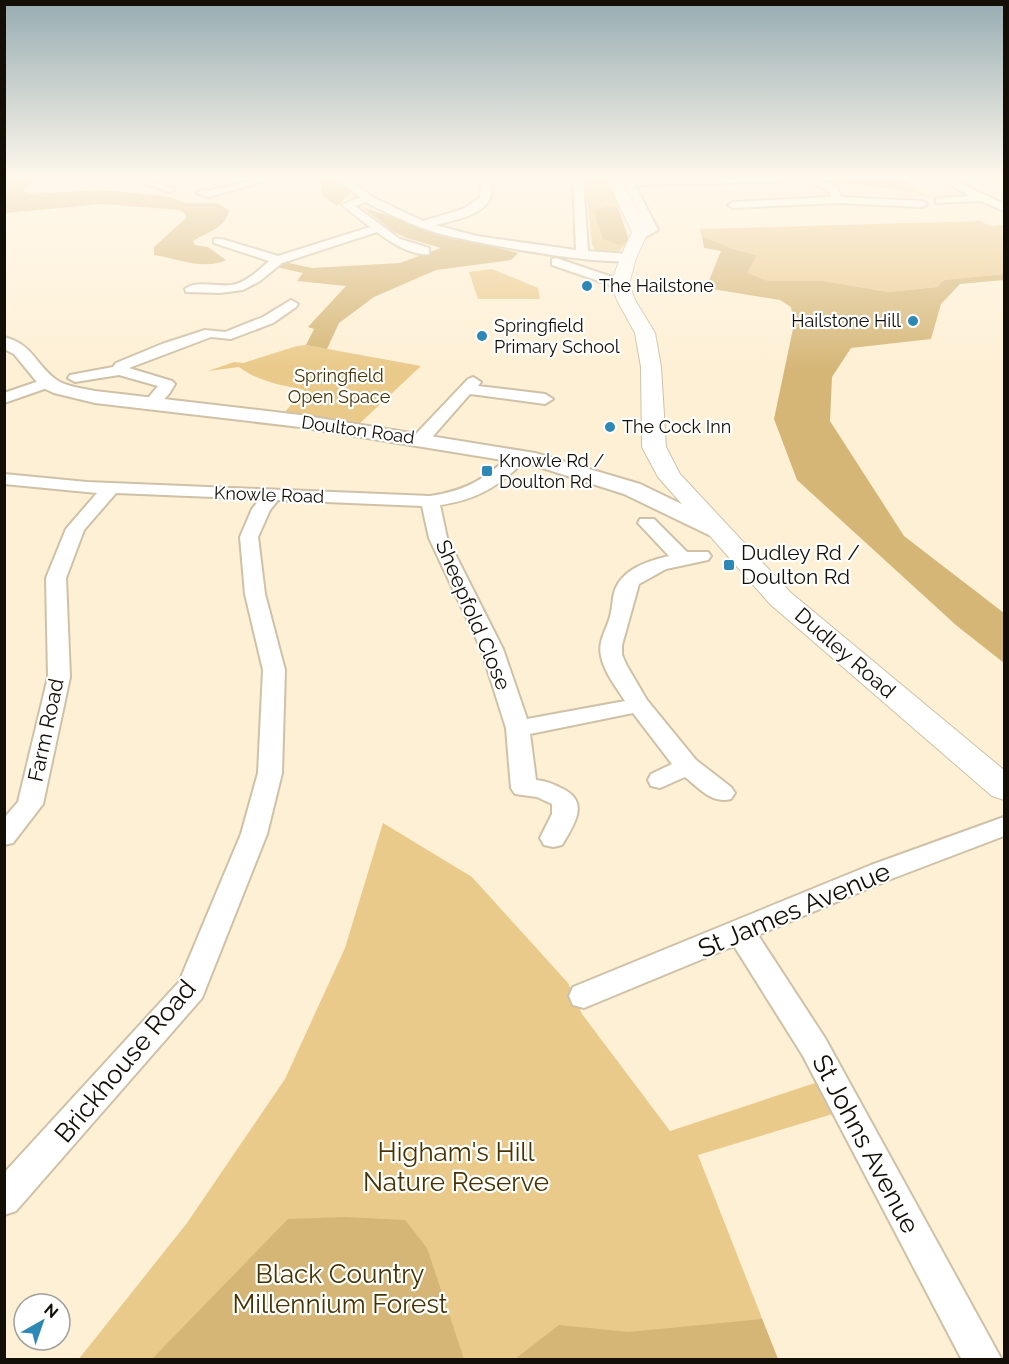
<svg xmlns="http://www.w3.org/2000/svg" width="1009" height="1364" viewBox="0 0 1009 1364" font-family="Raleway,sans-serif">
	<rect width="100%" height="100%" fill="#fef0d5"/>
	<path fill="#eaca8b" d="M585,179H607L618,207H603L596,211V219L629,240L619,252L595,250L592,244Z
		M846,179H901L930,198L890,188H875L873,186L831,182Z
		M981,221L989,226L1004,225V274L944,280L937,287L888,292L824,281H769L746,273L757,255L736,250L702,236L699,229Z
		M492,269L538,288L540,299H478L469,272Z
		M306,345L421,366L358,425L284,413L304,390C281,385 259,382 239,367L208,371L234,362L243,363L297,346Z
		M383,823L472,877L568,983L582,1014L670,1131L815,1083L836,1113L698,1155L778,1359L78,1360L187,1223L285,1079L345,948Z"/>
	<path fill="#d5b677" d="M11,179H35L23,191L29,194L101,190L166,196L186,203H217L229,210C226,228 207,232 193,241L195,245L208,247L226,260C205,271 176,258 154,255V247L186,218L184,212L179,210L103,204L5,213V182Z
		M320,179H337L351,193L337,206L322,195Z
		M362,207L448,235L518,253L511,260L436,270L374,297L339,323L327,349L306,345L314,329L308,327L346,286L297,281L303,273L276,267L284,262L312,268L400,263L441,248L407,238L394,232Z
		M603,207H618L629,240L619,245L603,239L596,219L595,211Z
		M702,236L736,250L757,255L747,273L769,281H824L888,292L937,287L944,280L1004,274V280L960,284L941,304L931,339L851,348L832,377L830,421L904,536L1004,613V663L957,626L797,480L774,419L794,324L791,307L780,300L706,288L721,251L704,248Z
		M345,1217L405,1220L427,1248L464,1359H152L288,1219Z
		M762,1319L778,1359H515L559,1325L628,1332Z"/>
	<g fill="none" stroke-linecap="round" stroke-linejoin="round">
		<defs>
			<path id="minor" d="M130,179H145L175,189L170,192Z
				M257,179H273L209,197L197,193L202,190L209,191Z
				M338,179H349L374,198L423,221L463,209L480,198L481,179H491C491,184 493,192 490,198C483,216 451,221 435,225L477,236L576,250L573,179H583L588,251L628,254L634,258C619,271 459,240 434,232C410,224 388,214 366,202L355,206L400,239L429,248V254C412,256 390,242 377,232L282,263L260,281L243,290L220,293L186,292L185,289C195,280 219,287 232,285C247,282 259,270 269,261L214,243V239H222L278,256L370,227L342,205L360,197Z
				M622,179H784L779,182L635,185L658,230L638,241L632,238L646,229L625,185H616L611,182Z
				M803,179H817L837,186L841,197L922,201L927,204L922,207L837,203L733,208L728,205L733,202L831,197L828,190Z
				M940,179H952L1004,204V211L981,201L936,203V199L940,198L970,196Z
				M556,258L624,281L626,284L624,287H616L552,265V259Z
				M291,300L298,304L296,307L273,323L231,339L211,337L129,368L172,381L175,384L169,394L157,407H145L143,404L158,386L119,375L75,382L68,378L70,375L113,367L116,363L162,344L205,330L225,332L263,317Z
				M473,377L481,382L478,386L545,394L553,399L545,404L470,394L427,443H415L413,439L415,435L468,379Z
				M48,378L56,383L53,386L4,403V393Z
				M520,451L526,452L528,456L526,460C498,486 479,499 440,505L447,538L503,649L527,719L625,701C616,687 604,672 601,656C598,643 605,632 609,620C612,612 612,602 614,593C621,569 648,561 669,556L638,523L640,519H654L687,552H708L711,556L708,560L666,569L639,584L622,645V655L627,666L647,700L696,760L731,787L735,793L731,799C712,804 699,788 685,777L660,788L651,786L648,780L651,774L672,764L633,713L530,734L536,780C546,781 554,784 563,789C590,802 574,825 562,845L553,847L544,845L540,838L552,814V804L537,797L515,794L511,788L506,728L481,649L429,538L422,506L278,500L270,510L258,537L265,594L285,670L282,773L267,834L202,998L16,1211L4,1215V1173L179,982L241,834L258,773L263,670L245,594L240,537L252,509L260,499L116,493L84,530L66,578L70,677L43,804L13,843L4,845V818L18,802L48,677L46,578L66,529L97,493L4,484V474L87,482L430,496C469,490 486,478 514,452Z
				M1004,817V836L891,879L758,935L825,1038L1002,1360H962L803,1056L734,946L584,1008L573,1005L569,996L573,987L871,865Z"/>
			<path id="tertiary" d="M4,337C32,344 35,363 54,378C65,387 82,388 95,391L300,415L535,453L640,484L725,525L729,530L725,535L717,537L709,535L624,494L533,465L300,427L95,403L54,393L41,387L14,354L4,349Z"/>
			<path id="secondary" d="M607,179H621L648,232L636,258L629,284L635,300L655,333L661,367L666,447L680,474L790,592L1004,770V800L992,796L770,604L658,477L642,447L641,367L635,333L617,300L611,284L620,258L632,232Z"/>
		</defs>
		<use href="#minor" stroke="#cec1a7" stroke-width="4"/>
		<use href="#tertiary" stroke="#cec1a7" stroke-width="4"/>
		<use href="#secondary" stroke="#cec1a7" stroke-width="2"/>
		<use href="#minor" fill="#fff" fill-rule="evenodd"/>
		<use href="#tertiary" fill="#fff" fill-rule="evenodd"/>
		<use href="#secondary" fill="#fff" fill-rule="evenodd"/>
	</g>
	<linearGradient id="sky" x2="0" y2="1"><stop stop-color="#97acb2"/><stop offset="0.48" stop-color="#fff8ec"/><stop offset="1" stop-color="#fff8ec" stop-opacity="0"/></linearGradient>
	<rect width="1009" height="370" fill="url(#sky)"/>
	<g fill="#2d88b5" stroke="#fff" stroke-width="2">
		<circle cx="587" cy="286" r="6"/>
		<circle cx="913" cy="321" r="6"/>
		<circle cx="482" cy="336" r="6"/>
		<circle cx="610" cy="427" r="6"/>
		<rect x="481" y="465" width="12" height="12" rx="3"/>
		<rect x="723" y="559" width="12" height="12" rx="3"/>
	</g>
	<g text-anchor="middle" stroke-width="4.5" stroke-linejoin="round" paint-order="stroke">
		<g font-size="18" fill="#130f06" stroke="#fff" text-anchor="start">
			<text x="599" y="292">The Hailstone</text>
			<text x="901" y="327" text-anchor="end">Hailstone Hill</text>
			<text x="494" y="332">Springfield<tspan x="494" dy="21">Primary School</tspan></text>
			<text x="622" y="433">The Cock Inn</text>
			<text x="499" y="467">Knowle Rd /<tspan x="499" dy="21">Doulton Rd</tspan></text>
		</g>
		<g font-size="18" fill="#483300" stroke="#fff">
			<text x="339" y="382">Springfield<tspan x="339" dy="21">Open Space</tspan></text>
		</g>
		<g font-size="18" fill="#130f06" stroke="#fff">
			<text transform="translate(358 430) rotate(8)" y="6">Doulton Road</text>
			<text transform="translate(269 495) rotate(2)" y="6">Knowle Road</text>
		</g>
		<g font-size="21" fill="#130f06" stroke="#fff" text-anchor="start">
			<text x="741" y="560">Dudley Rd /<tspan x="741" dy="24">Doulton Rd</tspan></text>
		</g>
		<g font-size="21" fill="#130f06" stroke="#fff">
			<text transform="translate(473 615) rotate(67)" y="7">Sheepfold Close</text>
			<text transform="translate(845 653) rotate(41)" y="7">Dudley Road</text>
			<text transform="translate(46 730) rotate(-78)" y="7">Farm Road</text>
		</g>
		<g font-size="26" fill="#130f06" stroke="#fff">
			<text transform="translate(794 910) rotate(-23)" y="9">St James Avenue</text>
			<text transform="translate(125 1061) rotate(-50)" y="9">Brickhouse Road</text>
			<text transform="translate(866 1144) rotate(62)" y="9">St Johns Avenue</text>
		</g>
		<g font-size="26" fill="#483300" stroke="#fff">
			<text x="456" y="1161">Higham's Hill<tspan x="456" dy="30">Nature Reserve</tspan></text>
			<text x="340" y="1283">Black Country<tspan x="340" dy="30">Millennium Forest</tspan></text>
		</g>
	</g>
	<rect width="1009" height="1364" fill="none" stroke="#130f06" stroke-width="12"/>
	<g transform="translate(42 1322) rotate(40)"><circle r="28" fill="#ffffff" stroke="#a19f9b" stroke-width="1.5"/>
	<path d="M0-4.5L10 22L0 15L-10 22Z" fill="#2d88b5"/>
	<text y="-9" font-size="16" font-weight="bold" text-anchor="middle" fill="#130f06">N</text>
	</g>
</svg>
